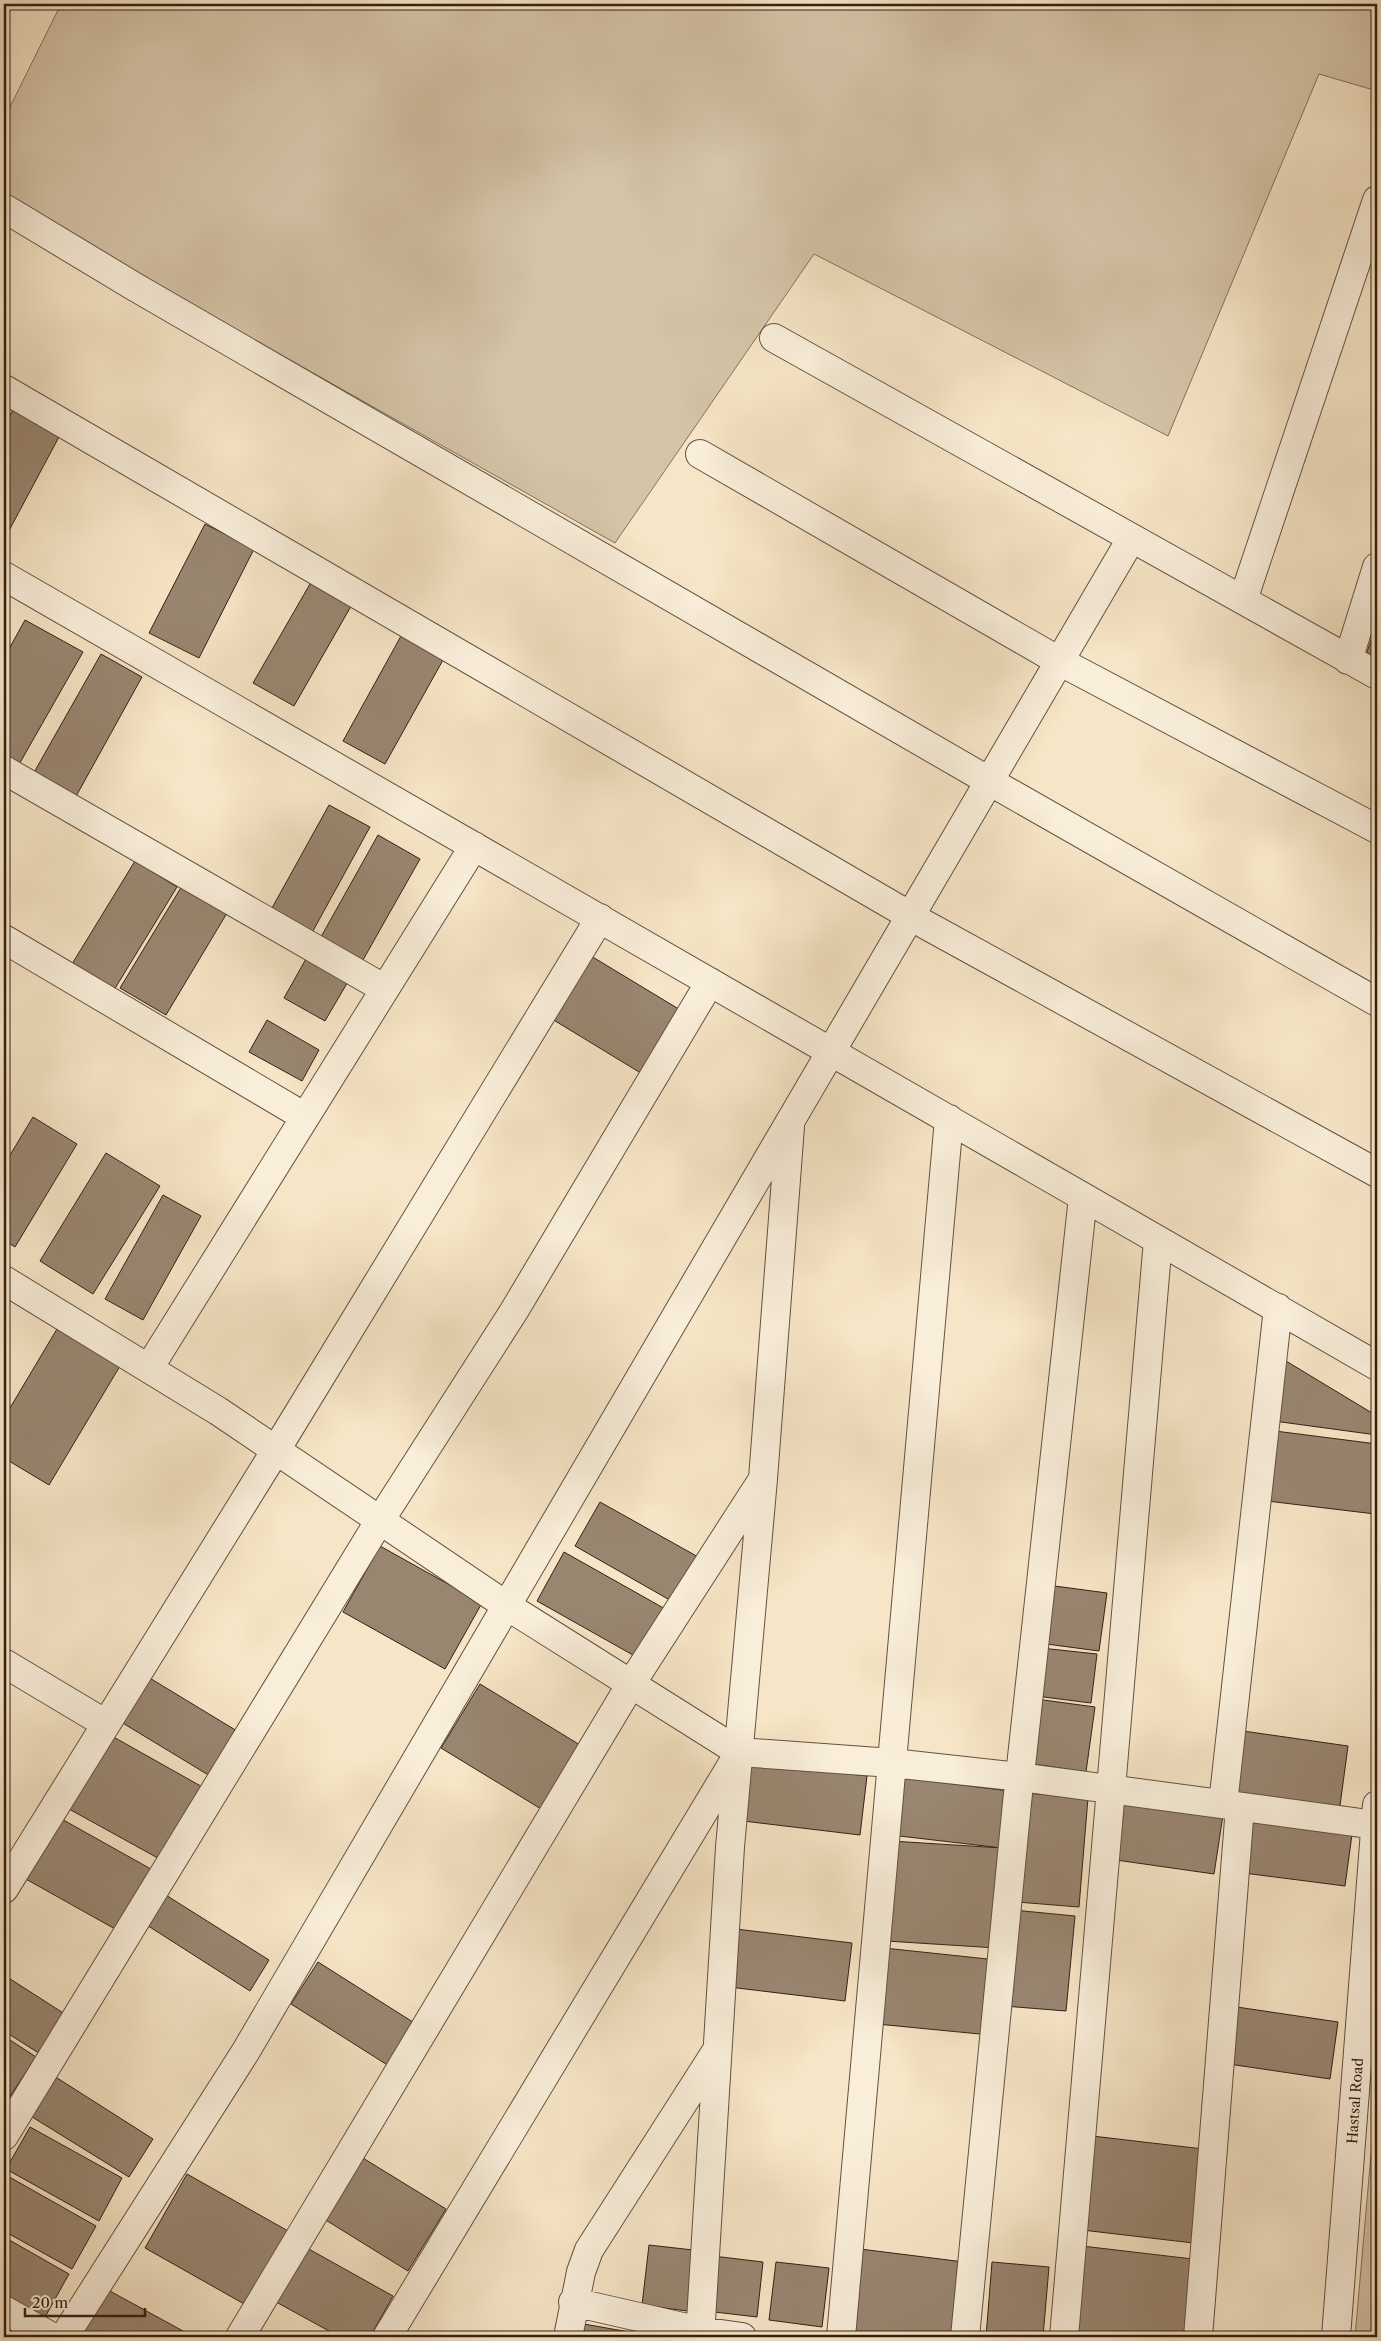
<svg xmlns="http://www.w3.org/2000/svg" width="1381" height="2341" viewBox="0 0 1381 2341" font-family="'Libre Caslon Text',serif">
	<rect width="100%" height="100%" fill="#f6e5c6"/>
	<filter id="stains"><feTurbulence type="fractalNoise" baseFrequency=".004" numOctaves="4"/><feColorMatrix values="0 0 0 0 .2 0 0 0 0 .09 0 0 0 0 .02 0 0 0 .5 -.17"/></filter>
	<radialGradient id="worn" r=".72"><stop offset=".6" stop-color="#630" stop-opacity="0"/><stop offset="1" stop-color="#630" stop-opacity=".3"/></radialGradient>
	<path fill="#d5c4a8" stroke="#84725e" d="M61,4H1377V91L1319,74L1168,436L814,254L615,543L4,199V119Z
		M1377,2086V2337H1355Z"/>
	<path fill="#998671" stroke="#342014" d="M13,410L60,435L4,540V427Z
		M205,524L254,549L199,658L149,633Z
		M314,577L354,601L294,706L253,683Z
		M25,620L83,652L17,768L4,761V658Z
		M1377,622V666L1364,661Z
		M401,636L443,660L385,764L343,741Z
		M101,654L142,677L74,800L32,776Z
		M329,805L370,827L308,940L267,917Z
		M378,835L420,859L359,967L317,944Z
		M135,861L177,887L114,990L72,964Z
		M185,881L230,908L166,1015L120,988Z
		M311,950L353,973L325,1021L284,998Z
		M591,956L682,1011L644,1075L552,1019Z
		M267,1020L319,1050L302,1081L249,1052Z
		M33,1117L77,1144L15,1247L4,1240V1165Z
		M106,1153L160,1186L93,1294L40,1261Z
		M163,1195L201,1216L143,1320L105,1299Z
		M57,1329L120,1366L49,1485L4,1458V1418Z
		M1281,1358L1377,1416V1435L1274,1421Z
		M1275,1431L1377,1444V1492L1375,1514L1267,1501Z
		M600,1502L700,1558L675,1603L575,1546Z
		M380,1546L482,1603L445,1669L343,1612Z
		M564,1552L667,1610L640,1659L537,1601Z
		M1047,1585L1107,1593L1099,1651L1039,1643Z
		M1041,1648L1097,1654L1091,1703L1036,1696Z
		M148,1677L242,1734L215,1779L121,1722Z
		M480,1684L585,1748L546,1812L441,1748Z
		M1036,1699L1095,1707L1086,1772L1027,1763Z
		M1236,1730L1348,1746L1339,1813L1226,1797Z
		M110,1735L206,1789L165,1862L69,1809Z
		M750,1762L867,1776L860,1835L743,1821Z
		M898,1777L1009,1791L1002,1848L891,1835Z
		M1025,1793L1088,1798L1079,1907L1017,1902Z
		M1117,1800L1223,1815L1214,1874L1109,1859Z
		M1244,1813L1353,1827L1345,1886L1236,1872Z
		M58,1817L158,1873L124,1934L24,1878Z
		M891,1841L1002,1848L997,1948L886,1941Z
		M161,1892L269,1960L250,1991L142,1922Z
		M1013,1910L1075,1916L1066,2011L1004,2006Z
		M736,1929L852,1943L845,2001L729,1987Z
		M884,1948L997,1960L990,2035L877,2024Z
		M318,1962L416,2024L389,2066L291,2004Z
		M4,1975L71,2018L45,2057L4,2031Z
		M1230,2006L1338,2022L1330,2079L1222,2063Z
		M4,2036L36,2057L7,2101L4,2099Z
		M54,2076L153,2139L129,2177L29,2115Z
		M30,2127L122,2178L99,2221L6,2169Z
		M1092,2136L1212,2150L1202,2244L1082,2230Z
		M353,2152L446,2209L408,2271L316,2214Z
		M4,2174L96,2226L72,2269L4,2231Z
		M187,2174L288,2231L246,2305L145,2248Z
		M4,2237L69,2274L40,2326L4,2305Z
		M298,2243L393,2296L370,2337H340L267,2297Z
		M649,2245L702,2251L695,2312L642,2305Z
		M1082,2246L1201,2260L1193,2337H1072Z
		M860,2249L972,2263L963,2337H850Z
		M713,2256L763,2262L757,2317L706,2311Z
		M776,2262L829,2268L822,2327L769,2320Z
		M992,2262L1049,2267L1043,2337H986Z
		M108,2290L194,2337H81Z
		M4,2313L30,2337H4Z
		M578,2323L658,2337H575Z"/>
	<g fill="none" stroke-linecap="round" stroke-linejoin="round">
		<defs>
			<path id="minor" d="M4,208L135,287L989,781L1377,1002
				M774,338L1377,675
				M4,389L926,925L1377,1173
				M700,454L1059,661L1377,829
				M4,576L1377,1366
				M1243,600L1377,200
				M1348,660L1377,567
				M4,770L385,989
				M4,939L305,1117
				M4,1280L218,1411L507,1606L739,1752L892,1763L1020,1777L1376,1825
				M149,1368L474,846
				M4,1663L106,1724
				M1223,1804L1278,1308
				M4,1889L276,1450L600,918
				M4,2136L372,1533L514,1311L710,982
				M573,2302L700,2331L742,2337
				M4,2310L52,2337
				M64,2337L246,2051L1131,539
				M240,2337L631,1684L761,1482
				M387,2337L736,1758
				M568,2337L581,2272L589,2250L717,2050
				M700,2337L730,1847L763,1479L790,1127
				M841,2337L949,1119
				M965,2337L1017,1803L1083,1197
				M1064,2337L1158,1240
				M1198,2337L1240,1807
				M1336,2337L1377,1805"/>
		</defs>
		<use href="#minor" stroke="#645140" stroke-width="30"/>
		<use href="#minor" stroke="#f9eeda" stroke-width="28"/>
	</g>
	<g text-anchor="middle" stroke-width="4" stroke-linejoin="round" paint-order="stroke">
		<g font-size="14" fill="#342014" stroke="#f9eeda">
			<text transform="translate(1355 2101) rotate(-86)" y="5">Hastsal Road</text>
		</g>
	</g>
	<rect width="1381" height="2341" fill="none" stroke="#f6e5c6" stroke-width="20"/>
	<rect x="5" y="5" width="1371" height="2331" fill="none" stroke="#342014" stroke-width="2.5"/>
	<rect x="10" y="10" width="1361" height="2321" fill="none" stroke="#342014"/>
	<path d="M25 2308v8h120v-8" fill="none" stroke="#342014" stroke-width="2.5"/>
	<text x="32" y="2308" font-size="15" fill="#342014" stroke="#f9eeda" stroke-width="4" paint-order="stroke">20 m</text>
	<rect width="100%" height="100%" filter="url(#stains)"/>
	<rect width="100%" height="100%" fill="url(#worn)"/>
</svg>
